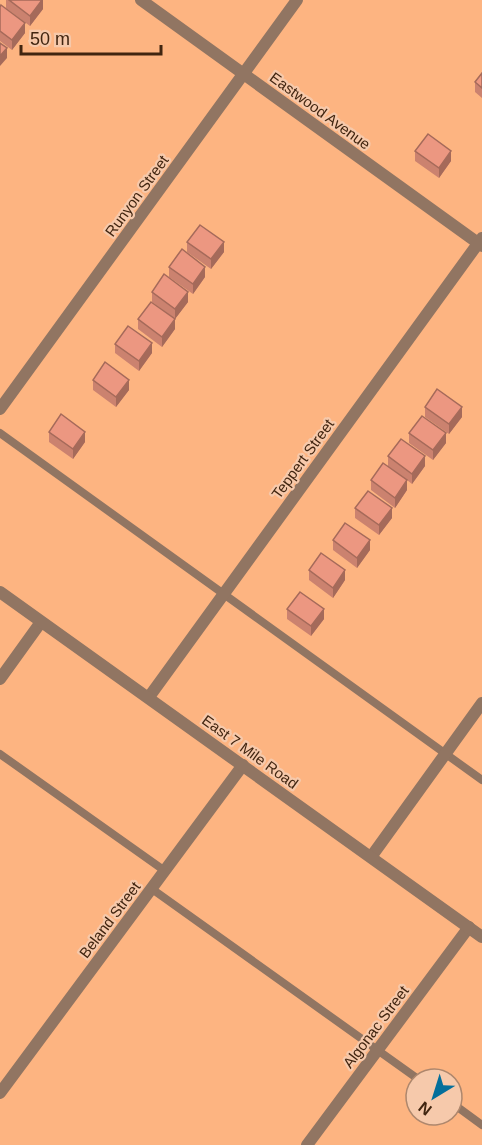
<svg xmlns="http://www.w3.org/2000/svg" width="482" height="1145" viewBox="0 0 482 1145" font-family="Arial,sans-serif">
	<rect width="100%" height="100%" fill="#fdb481"/>
	<g fill="none" stroke-linecap="round" stroke-linejoin="round">
		<path stroke="#917562" stroke-width="8" d="M0,433L482,780
			M0,754L165,871
			M152,889L418,1079
			M452,1103L482,1125"/>
		<path stroke="#917562" stroke-width="12" d="M141,0L482,246
			M0,409L297,0
			M0,679L41,622
			M149,697L482,238
			M371,857L482,703
			M0,1093L243,765
			M307,1145L469,927"/>
		<path stroke="#917562" stroke-width="12" d="M0,592L482,937"/>
	</g>
	<path fill="#cb826f" d="M6,0H43V9L30,26L6,8Z
		M0,7L25,33L12,50L0,41Z
		M482,73V98L475,92V82Z
		M415,151L451,161L439,178L415,161Z
		M187,242L224,252L211,269L187,252Z
		M169,267L205,277L193,294L169,277Z
		M152,292L188,302L175,319L152,302Z
		M138,319L175,329L162,347L138,329Z
		M115,344L152,353L139,371L115,353Z
		M93,380L129,390L116,407L93,390Z
		M425,407L462,417L449,434L425,417Z
		M49,432L85,442L73,459L49,442Z
		M409,433L446,443L433,460L409,443Z
		M388,456L425,466L412,484L407,480V490L395,508L371,490V480L388,466Z
		M355,508L392,518L379,535L355,518Z
		M333,540L370,550L357,568L333,550Z
		M309,570L345,580L333,598L309,580Z
		M287,609L324,619L311,636L287,619Z"/>
	<path fill="#a56a5a" d="M42,0H43V9L30,26V16Z
		M25,23V33L12,50V40Z
		M7,48V58L0,66V56Z
		M451,151V161L439,178V168Z
		M224,242V252L211,269V259Z
		M205,267V277L193,294V284Z
		M188,292V302L175,319V309Z
		M175,319V329L162,347V337Z
		M152,343V353L139,371V361Z
		M129,380V390L116,407V397Z
		M462,407V417L449,434V424Z
		M85,432V442L73,459V449Z
		M446,433V443L433,460V450Z
		M425,456V466L412,484V474Z
		M407,480V490L395,508V498Z
		M392,508V518L379,535V525Z
		M370,540V550L357,568V558Z
		M345,570V580L333,598V588Z
		M324,609V619L311,636V626Z"/>
	<path fill="#ec9781" stroke="#a56a5a" stroke-width="1.5" d="M9,0H42L30,16Z
		M1,5L25,23L12,40L0,31V7Z
		M0,43L7,48L0,56Z
		M482,73V88L475,82Z
		M428,134L451,151L439,168L415,151Z
		M200,225L224,242L211,259L187,242Z
		M182,249L205,267L193,284L169,267Z
		M164,274L188,292L175,309L152,292Z
		M151,302L175,319L162,337L138,319Z
		M128,326L152,343L139,361L115,344Z
		M105,362L129,380L116,397L93,380Z
		M437,389L462,407L449,424L425,407Z
		M61,414L85,432L73,449L49,432Z
		M422,416L446,433L433,450L409,433Z
		M401,439L425,456L412,474L388,456Z
		M383,463L407,480L395,498L371,480Z
		M368,491L392,508L379,525L355,508Z
		M345,523L370,540L357,558L333,540Z
		M321,553L345,570L333,588L309,570Z
		M300,592L324,609L311,626L287,609Z"/>
	<g text-anchor="middle" stroke-width="4.5" stroke-linejoin="round" paint-order="stroke">
		<g font-size="15" fill="#412510" stroke="#f6c9ab">
			<text transform="translate(320 111) rotate(36)" y="5">Eastwood Avenue</text>
			<text transform="translate(137 196) rotate(-54)" y="5">Runyon Street</text>
			<text transform="translate(303 459) rotate(-54)" y="5">Teppert Street</text>
			<text transform="translate(250 752) rotate(36)" y="5">East 7 Mile Road</text>
			<text transform="translate(110 920) rotate(-53)" y="5">Beland Street</text>
			<text transform="translate(376 1027) rotate(-53)" y="5">Algonac Street</text>
		</g>
	</g>
	<g transform="translate(434 1097) rotate(218)"><circle r="28" fill="#f6c9ab" stroke="#ae876d" stroke-width="1.5"/>
	<path d="M0-4.5L10 22L0 15L-10 22Z" fill="#046f9b"/>
	<text y="-9" font-size="16" font-weight="bold" text-anchor="middle" fill="#412510">N</text>
	</g>
	<path d="M21 45v9h140v-9" fill="none" stroke="#412510" stroke-width="3"/>
	<text x="30" y="45" font-size="18" fill="#412510" stroke="#f6c9ab" stroke-width="4.5" paint-order="stroke">50 m</text>
</svg>
